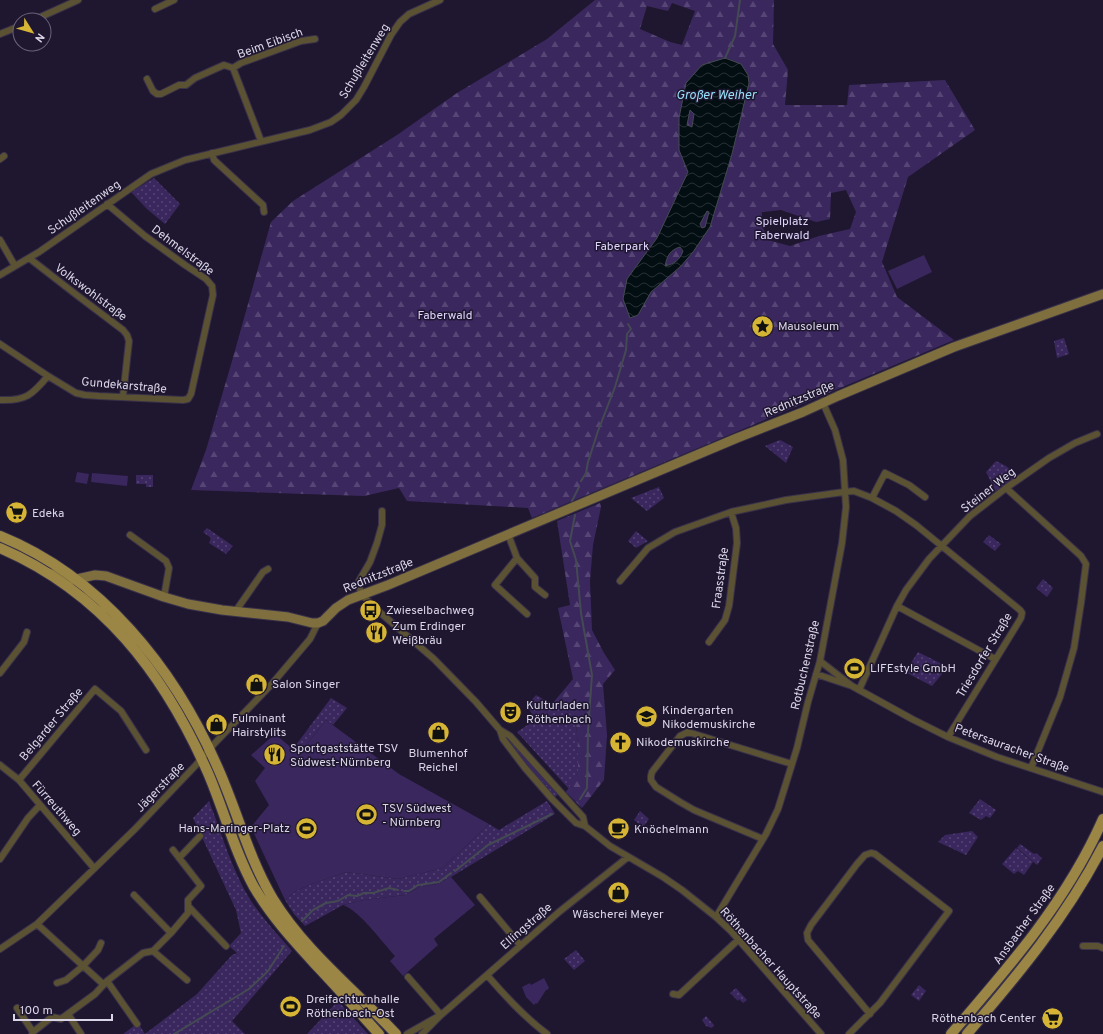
<svg xmlns="http://www.w3.org/2000/svg" width="1103" height="1034" viewBox="0 0 1103 1034" font-family="Overpass,sans-serif">
	<defs>
		<pattern id="grass-dots" width="8" height="8" patternUnits="userSpaceOnUse"><rect width="8" height="8" fill="#3a275e"/><path d="M2 2h.1M6 6h.1" fill="none" stroke="#564575" stroke-width="1.8" stroke-linecap="round"/></pattern>
		<pattern id="forest-firs" width="22" height="20" patternUnits="userSpaceOnUse"><rect width="22" height="20" fill="#3a275e"/><path d="M5 1l3.5 6h-7zM16 11l3.5 6h-7z" fill="#564575"/></pattern>
		<pattern id="water-waves" width="16" height="10" patternUnits="userSpaceOnUse"><rect width="16" height="10" fill="#030e12"/><path d="M0 5q4-4 8 0t8 0" fill="none" stroke="#273034"/></pattern>
	</defs>
	<rect width="100%" height="100%" fill="#1f1730"/>
	<path fill="url(#grass-dots)" d="M154,178L180,204L165,224L147,209L131,192Z
		M1064,338L1069,354L1057,358L1054,341Z
		M780,440L793,447L786,463L765,446Z
		M996,461L1006,466L1018,476L996,492L986,472Z
		M136,475H153V487H146V484H136Z
		M659,487L664,498L647,511L631,498Z
		M207,528L233,546L226,554L209,543L211,538L203,532Z
		M636,531L648,541L636,548L628,541Z
		M989,535L1001,544L995,551L983,542Z
		M1043,579L1053,588L1047,597L1036,588Z
		M918,652L948,667L932,686L905,672Z
		M536,695L552,704L554,709L563,706L576,720L578,750V773L569,789L517,732L535,720L527,705Z
		M331,698L347,708L333,725L326,720L299,754L293,749Z
		M505,737L507,738L559,794L553,798L505,739Z
		M980,799L996,810L990,818L986,816L981,820L969,813Z
		M209,801C222,834 232,871 251,901C263,919 278,935 292,951L232,1021L245,1034H123L138,1023L145,1034L197,994L232,955L237,953L229,946L241,933L236,910L193,818Z
		M547,801L555,814L451,877L437,884L420,887L405,895L364,900L343,905L305,926L294,914L285,900L296,891L309,885L346,872L398,879L443,868L489,824L499,830Z
		M640,811L649,819L643,827L634,820Z
		M972,831L978,837L966,855L938,842L945,835Z
		M1020,844L1034,854L1036,853L1042,858L1037,865L1017,848Z
		M1016,848L1033,862L1024,875L1018,871L1014,874L1002,864Z
		M576,950L585,961L574,970L564,959Z
		M919,985L926,991L919,1001L911,995Z
		M736,988L747,1000L743,1003L739,999L738,1001L730,993Z
		M338,1001L368,1034H307Z
		M706,1016L714,1025L712,1028L706,1026L702,1020Z"/>
	<path fill="url(#forest-firs)" fill-rule="evenodd" d="M595,0H774L773,44L788,70L785,105H847L849,85L945,80L975,130L908,177L882,262L897,297L954,340L532,518L528,508L407,501L399,488L364,496L191,490L206,450L232,361L271,222L293,201L397,135L457,93L547,39ZM672,3L695,11L682,45L670,42L640,29L647,6L668,11ZM726,58L741,64L749,83L732,154L710,227L693,252L681,266L651,292L627,279L657,238L688,172L679,150V118ZM846,190L856,212L850,229L819,236L790,246L768,240L761,223L762,212L781,210L816,222L830,219L831,193Z
		M690,110L694,114L692,127L687,125Z
		M707,211H709L705,227L702,228L700,224Z
		M680,247L683,251C680,260 675,264 665,266C667,256 670,250 680,247Z
		M600,503L601,507L593,545L590,581L592,630L604,653L615,670L603,684L607,735L604,780L582,808L566,792L578,773V750L576,720L563,706L554,709L552,704L573,679L558,608L570,605L557,521Z"/>
	<path fill="#3a275e" d="M924,255L932,272L897,289L888,271Z
		M77,472L89,474L87,484L75,482Z
		M92,473L128,476L127,486L91,482Z
		M326,720L399,774L489,824L443,868L398,879L346,872L309,885L296,891L285,900L251,827L269,805L255,781L265,768L251,755L275,734L299,754Z
		M451,877L475,905L436,937L434,939L438,945L403,976L390,961L395,956C382,942 360,911 343,905L364,900L405,895L420,887L437,884Z
		M544,978L549,988L547,990H546L537,1004L536,1003L534,1005L526,997L522,987L530,983L531,985Z"/>
	<path fill="url(#water-waves)" stroke="#444a52" fill-rule="evenodd" d="M725,58L741,64L748,75L749,83L732,154L710,227L693,252L681,266L651,292L638,315L630,318L623,299L627,279L657,238L688,172L679,150V118L686,83L702,65ZM690,110L694,114L692,127L687,125ZM707,211L709,212L705,227L702,228L700,224ZM680,247L683,251C680,260 674,264 665,266C667,256 670,250 680,247Z"/>
	<g fill="none" stroke-linecap="round" stroke-linejoin="round">
		<path stroke="#444a52" stroke-width="2" d="M725,58L735,36L740,0
			M581,481L586,473L588,462L598,431L615,387L626,350L627,334L631,329L628,324
			M572,501L579,487
			M575,515L570,541L576,560L581,613L592,675L588,731L587,788L580,799
			M455,871L488,845L552,814
			M404,891H409L418,885L439,882L451,873
			M302,921L313,910L326,903L338,901L348,895L357,896L364,893H373L389,888L398,890
			M174,1034L249,989L268,971L284,946"/>
		<defs>
			<path id="street" d="M155,9L174,0
				M34,20L78,0
				M0,34L20,26
				M233,68L261,141
				M147,79L153,91L157,94H161L179,85H186L195,78L224,65L233,68L241,63L301,41L315,39
				M212,153L214,160L263,205L264,212
				M0,159L4,156
				M0,240L15,266
				M29,258L78,296L123,330L127,335L129,341L123,396
				M0,275L39,252L151,174L185,160L310,130L331,122L341,115L356,100L364,87L391,35L400,22L409,14L440,0
				M0,344L48,376L76,393L85,395L99,396L183,400L188,399L191,394L213,295L212,286L206,279L185,265L145,236L107,204
				M0,400C26,401 32,395 48,376
				M1006,488L1081,556L1086,564L1081,603L1074,648L1060,697L1031,768
				M872,498L885,473L909,485L925,497
				M382,511V525L377,543L370,562L359,581V587L362,595L376,609L434,659L476,702L500,730L510,736L583,817L585,826
				M508,534L517,558L535,578V587L545,595
				M130,535L166,561L169,568L164,597
				M517,558L495,585L527,614
				M620,581L648,548L675,532L731,512L786,500L844,492L854,491L872,498L896,511L916,525L1020,610L1022,613L1021,618L948,737
				M897,606L995,659
				M235,612L263,572L268,569
				M709,642L725,620L729,606L737,543L736,528L731,512
				M0,673L24,642L27,632
				M816,674L852,686L820,661
				M852,686L912,719L948,737L997,757L1103,792
				M859,690L897,606L906,590L929,559L970,516L1006,488L1049,458L1075,443L1097,434
				M500,730L503,739L525,768L553,800L576,823L585,826L610,846L663,877L682,890L716,917L731,931L821,1034
				M0,765L19,780L94,868
				M19,780L95,689L121,711L146,750
				M763,839L694,810L680,802L656,787L651,780V776L652,772L680,736L688,732L792,764
				M179,858L200,836
				M0,859L28,818L40,805
				M134,895L171,933
				M480,897L520,945
				M189,907L226,946
				M716,917L766,834L778,809L797,748L808,702L820,661L842,543L846,507L843,460L835,430L823,403
				M37,924L103,984
				M1083,946H1098L1103,948
				M0,949L37,924L135,829L196,765L214,744L271,685L310,639L318,623
				M153,951L187,980
				M487,975C505,996 524,1017 547,1034
				M408,977L441,1015
				M107,981L137,1024
				M57,983L66,980L83,966L98,950L101,943
				M673,994L679,995L738,940
				M17,1008L33,1032
				M68,1014L81,1034
				M32,1034L33,1032L52,1017L61,1019L95,994L107,981L143,953L153,951L171,933L188,913V900L201,886L173,850
				M407,1034L437,1017
				M422,1034L441,1015L559,912L628,857
				M849,1034L880,1003L949,911L875,854L871,853L865,855L857,864L811,925L807,933L808,940L870,1014"/>
			<path id="secondary" d="M49,573L62,577L68,581L95,575L106,576L164,597L188,604L222,610L288,617L312,623H318L323,621L336,608L348,600L388,585L737,438L803,412L838,396L954,347L1103,294"/>
			<path id="primary" d="M0,536C101,577 174,668 217,766C237,810 248,857 273,899C305,951 354,989 396,1034
				M0,548C102,592 164,673 208,773C224,810 234,851 254,887C271,916 293,940 315,964C337,987 358,1011 379,1034
				M951,1034C1009,967 1067,901 1103,819
				M967,1034C1018,975 1067,916 1103,846"/>
		</defs>
		<use href="#street" stroke="#39324a" stroke-width="8"/>
		<use href="#secondary" stroke="#39324a" stroke-width="11"/>
		<use href="#primary" stroke="#39324a" stroke-width="12"/>
		<use href="#street" stroke="#5b5133" stroke-width="6"/>
		<use href="#secondary" stroke="#7f6f3e" stroke-width="9"/>
		<use href="#primary" stroke="#9b8645" stroke-width="10"/>
	</g>
	<defs>
		<symbol id="sight-disc" viewBox="-11 -11 22 22"><circle r="9.5" fill="#d6b534" stroke="#1f1730"/><path d="M0-6L1.8-2.2L6-1.7L2.9 1.2L3.7 5.4L0 3.3L-3.7 5.4L-2.9 1.2L-6-1.7L-1.8-2.2Z" fill="#111"/></symbol>
		<symbol id="supermarket-disc" viewBox="-11 -11 22 22"><circle r="9.5" fill="#d6b534" stroke="#1f1730"/><path d="M-6-5.5h2.5l.6 2H6L4.5 2H-2.5L-4.4-4H-6ZM-1.5 3.2a1.3 1.3 0 1 0 .1 0ZM3 3.2a1.3 1.3 0 1 0 .1 0Z" fill="#111"/></symbol>
		<symbol id="bus-disc" viewBox="-11 -11 22 22"><circle r="9.5" fill="#d6b534" stroke="#1f1730"/><path d="M-5-6H5V4H4V6H2V4H-2V6H-4V4H-5ZM-3.5-4V0h7V-4ZM-3.5 1.2v1.5H-2V1.2ZM2 1.2v1.5H3.5V1.2Z" fill="#111"/></symbol>
		<symbol id="restaurant-disc" viewBox="-11 -11 22 22"><circle r="9.5" fill="#d6b534" stroke="#1f1730"/><path d="M-5-6h1v4h1v-4h1v4h1v-4h1v5L-1.5 .5V6h-2V.5L-5-1ZM5-6V6H3V1.5H1.5Q1.5-4 5-6Z" fill="#111"/></symbol>
		<symbol id="stadium-disc" viewBox="-11 -11 22 22"><circle r="9.5" fill="#d6b534" stroke="#1f1730"/><path d="M0-5a6.5 5 0 1 0 0 10a6.5 5 0 1 0 0-10ZM-3.5-1.8h7v3.6h-7Z" fill="#111"/></symbol>
		<symbol id="shop-disc" viewBox="-11 -11 22 22"><circle r="9.5" fill="#d6b534" stroke="#1f1730"/><path d="M-5-2.5h2.3a2.7 3.5 0 0 1 5.4 0H5L5.5 6h-11ZM-1.5-2.5h3a1.5 2.3 0 0 0-3 0Z" fill="#111"/></symbol>
		<symbol id="theatre-disc" viewBox="-11 -11 22 22"><circle r="9.5" fill="#d6b534" stroke="#1f1730"/><path d="M-5-5.5Q0-4 5-5.5V0Q5 5 0 6Q-5 5-5 0ZM-3.3-2.5H-1v1.5H-3.3ZM1-2.5H3.3v1.5H1ZM-2.8 1Q0 5.5 2.8 1Z" fill="#111"/></symbol>
		<symbol id="school-disc" viewBox="-11 -11 22 22"><circle r="9.5" fill="#d6b534" stroke="#1f1730"/><path d="M0-5L7-2L0 1L-7-2ZM-4 1L0 2.5L4 1V4Q0 6-4 4Z" fill="#111"/></symbol>
		<symbol id="church-disc" viewBox="-11 -11 22 22"><circle r="9.5" fill="#d6b534" stroke="#1f1730"/><path d="M-1.2-6h2.4v3.5h3.3v2.4h-3.3V6h-2.4V-.1h-3.3v-2.4h3.3Z" fill="#111"/></symbol>
		<symbol id="cafe-disc" viewBox="-11 -11 22 22"><circle r="9.5" fill="#d6b534" stroke="#1f1730"/><path d="M-5.5-4.5H6V0H3Q3 3.5 0 3.5H-2.5Q-5.5 3.5-5.5 0ZM3-3.2v2h1.7v-2ZM-6 4.5H4V6H-6Z" fill="#111"/></symbol>
	</defs>
	<g fill-rule="evenodd">
		<use href="#sight-disc" x="750" y="314" width="25" height="25"/>
		<use href="#supermarket-disc" x="4" y="500" width="25" height="25"/>
		<use href="#bus-disc" x="358" y="598" width="25" height="25"/>
		<use href="#restaurant-disc" x="364" y="620" width="25" height="25"/>
		<use href="#stadium-disc" x="842" y="656" width="25" height="25"/>
		<use href="#shop-disc" x="244" y="672" width="25" height="25"/>
		<use href="#theatre-disc" x="498" y="700" width="25" height="25"/>
		<use href="#school-disc" x="634" y="704" width="25" height="25"/>
		<use href="#shop-disc" x="204" y="712" width="25" height="25"/>
		<use href="#shop-disc" x="426" y="720" width="25" height="25"/>
		<use href="#church-disc" x="608" y="730" width="25" height="25"/>
		<use href="#restaurant-disc" x="262" y="742" width="25" height="25"/>
		<use href="#stadium-disc" x="354" y="802" width="25" height="25"/>
		<use href="#stadium-disc" x="294" y="816" width="25" height="25"/>
		<use href="#cafe-disc" x="606" y="816" width="25" height="25"/>
		<use href="#shop-disc" x="606" y="880" width="25" height="25"/>
		<use href="#stadium-disc" x="278" y="994" width="25" height="25"/>
		<use href="#supermarket-disc" x="1040" y="1006" width="25" height="25"/>
	</g>
	<g text-anchor="middle" stroke-width="3" stroke-linejoin="round" paint-order="stroke">
		<g font-size="12" fill="#dad5e7" stroke="#1f1730">
			<text transform="translate(270 43) rotate(-20)" y="4">Beim Eibisch</text>
			<text transform="translate(364 61) rotate(-59)" y="4">Schußleitenweg</text>
			<text transform="translate(84 207) rotate(-35)" y="4">Schußleitenweg</text>
			<text transform="translate(183 250) rotate(37)" y="4">Dehmelstraße</text>
			<text transform="translate(91 292) rotate(37)" y="4">Volkswohlstraße</text>
			<text transform="translate(124 385) rotate(5)" y="4">Gundekarstraße</text>
			<text transform="translate(799 399) rotate(-23)" y="4">Rednitzstraße</text>
			<text transform="translate(988 490) rotate(-38)" y="4">Steiner Weg</text>
			<text transform="translate(378 575) rotate(-22)" y="4">Rednitzstraße</text>
			<text transform="translate(720 578) rotate(-82)" y="4">Fraasstraße</text>
			<text transform="translate(984 655) rotate(-59)" y="4">Triesdorfer Straße</text>
			<text transform="translate(805 665) rotate(-77)" y="4">Rotbuchenstraße</text>
			<text transform="translate(51 724) rotate(-50)" y="4">Belgarder Straße</text>
			<text transform="translate(1012 748) rotate(20)" y="4">Petersauracher Straße</text>
			<text transform="translate(160 787) rotate(-46)" y="4">Jägerstraße</text>
			<text transform="translate(57 808) rotate(49)" y="4">Fürreuthweg</text>
			<text transform="translate(1024 924) rotate(-54)" y="4">Ansbacher Straße</text>
			<text transform="translate(526 926) rotate(-41)" y="4">Ellingstraße</text>
			<text transform="translate(771 963) rotate(48)" y="4">Röthenbacher Hauptstraße</text>
		</g>
		<g font-size="12" fill="#dfd5fc" stroke="#1f1730">
			<text x="782" y="225">Spielplatz<tspan x="782" dy="14">Faberwald</tspan></text>
			<text x="622" y="250">Faberpark</text>
			<text x="445" y="319">Faberwald</text>
		</g>
		<g font-size="12" fill="#dad5e7" stroke="#1f1730" text-anchor="start">
			<text x="778" y="330">Mausoleum</text>
			<text x="32" y="517">Edeka</text>
			<text x="386" y="614">Zwieselbachweg</text>
			<text x="392" y="630">Zum Erdinger<tspan x="392" dy="14">Weißbräu</tspan></text>
			<text x="870" y="672">LIFEstyle GmbH</text>
			<text x="272" y="688">Salon Singer</text>
			<text x="526" y="709">Kulturladen<tspan x="526" dy="14">Röthenbach</tspan></text>
			<text x="662" y="714">Kindergarten<tspan x="662" dy="14">Nikodemuskirche</tspan></text>
			<text x="232" y="722">Fulminant<tspan x="232" dy="14">Hairstylits</tspan></text>
			<text x="636" y="746">Nikodemuskirche</text>
			<text x="290" y="752">Sportgaststätte TSV<tspan x="290" dy="14">Südwest-Nürnberg</tspan></text>
			<text x="438" y="757" text-anchor="middle">Blumenhof<tspan x="438" dy="14">Reichel</tspan></text>
			<text x="382" y="812">TSV Südwest<tspan x="382" dy="14">- Nürnberg</tspan></text>
			<text x="290" y="832" text-anchor="end">Hans-Maringer-Platz</text>
			<text x="634" y="833">Knöchelmann</text>
			<text x="618" y="918" text-anchor="middle">Wäscherei Meyer</text>
			<text x="306" y="1003">Dreifachturnhalle<tspan x="306" dy="14">Röthenbach-Ost</tspan></text>
			<text x="1036" y="1022" text-anchor="end">Röthenbach Center</text>
		</g>
		<g font-size="13" font-style="italic" fill="#97dff9" stroke="#1f1730">
			<text x="716" y="99">Großer Weiher</text>
		</g>
	</g>
	<g transform="translate(32 32) rotate(127)"><circle r="19" fill="#1f1730" stroke="#6a6379"/>
	<path d="M0-3L7 15L0 10L-7 15Z" fill="#d6b534"/>
	<text y="-6" font-size="11" font-weight="bold" text-anchor="middle" fill="#dad5e7">N</text>
	</g>
	<path d="M14 1014v6h98v-6" fill="none" stroke="#dad5e7" stroke-width="2"/>
	<text x="20" y="1014" font-size="12" fill="#dad5e7" stroke="#1f1730" stroke-width="3" paint-order="stroke">100 m</text>
</svg>
